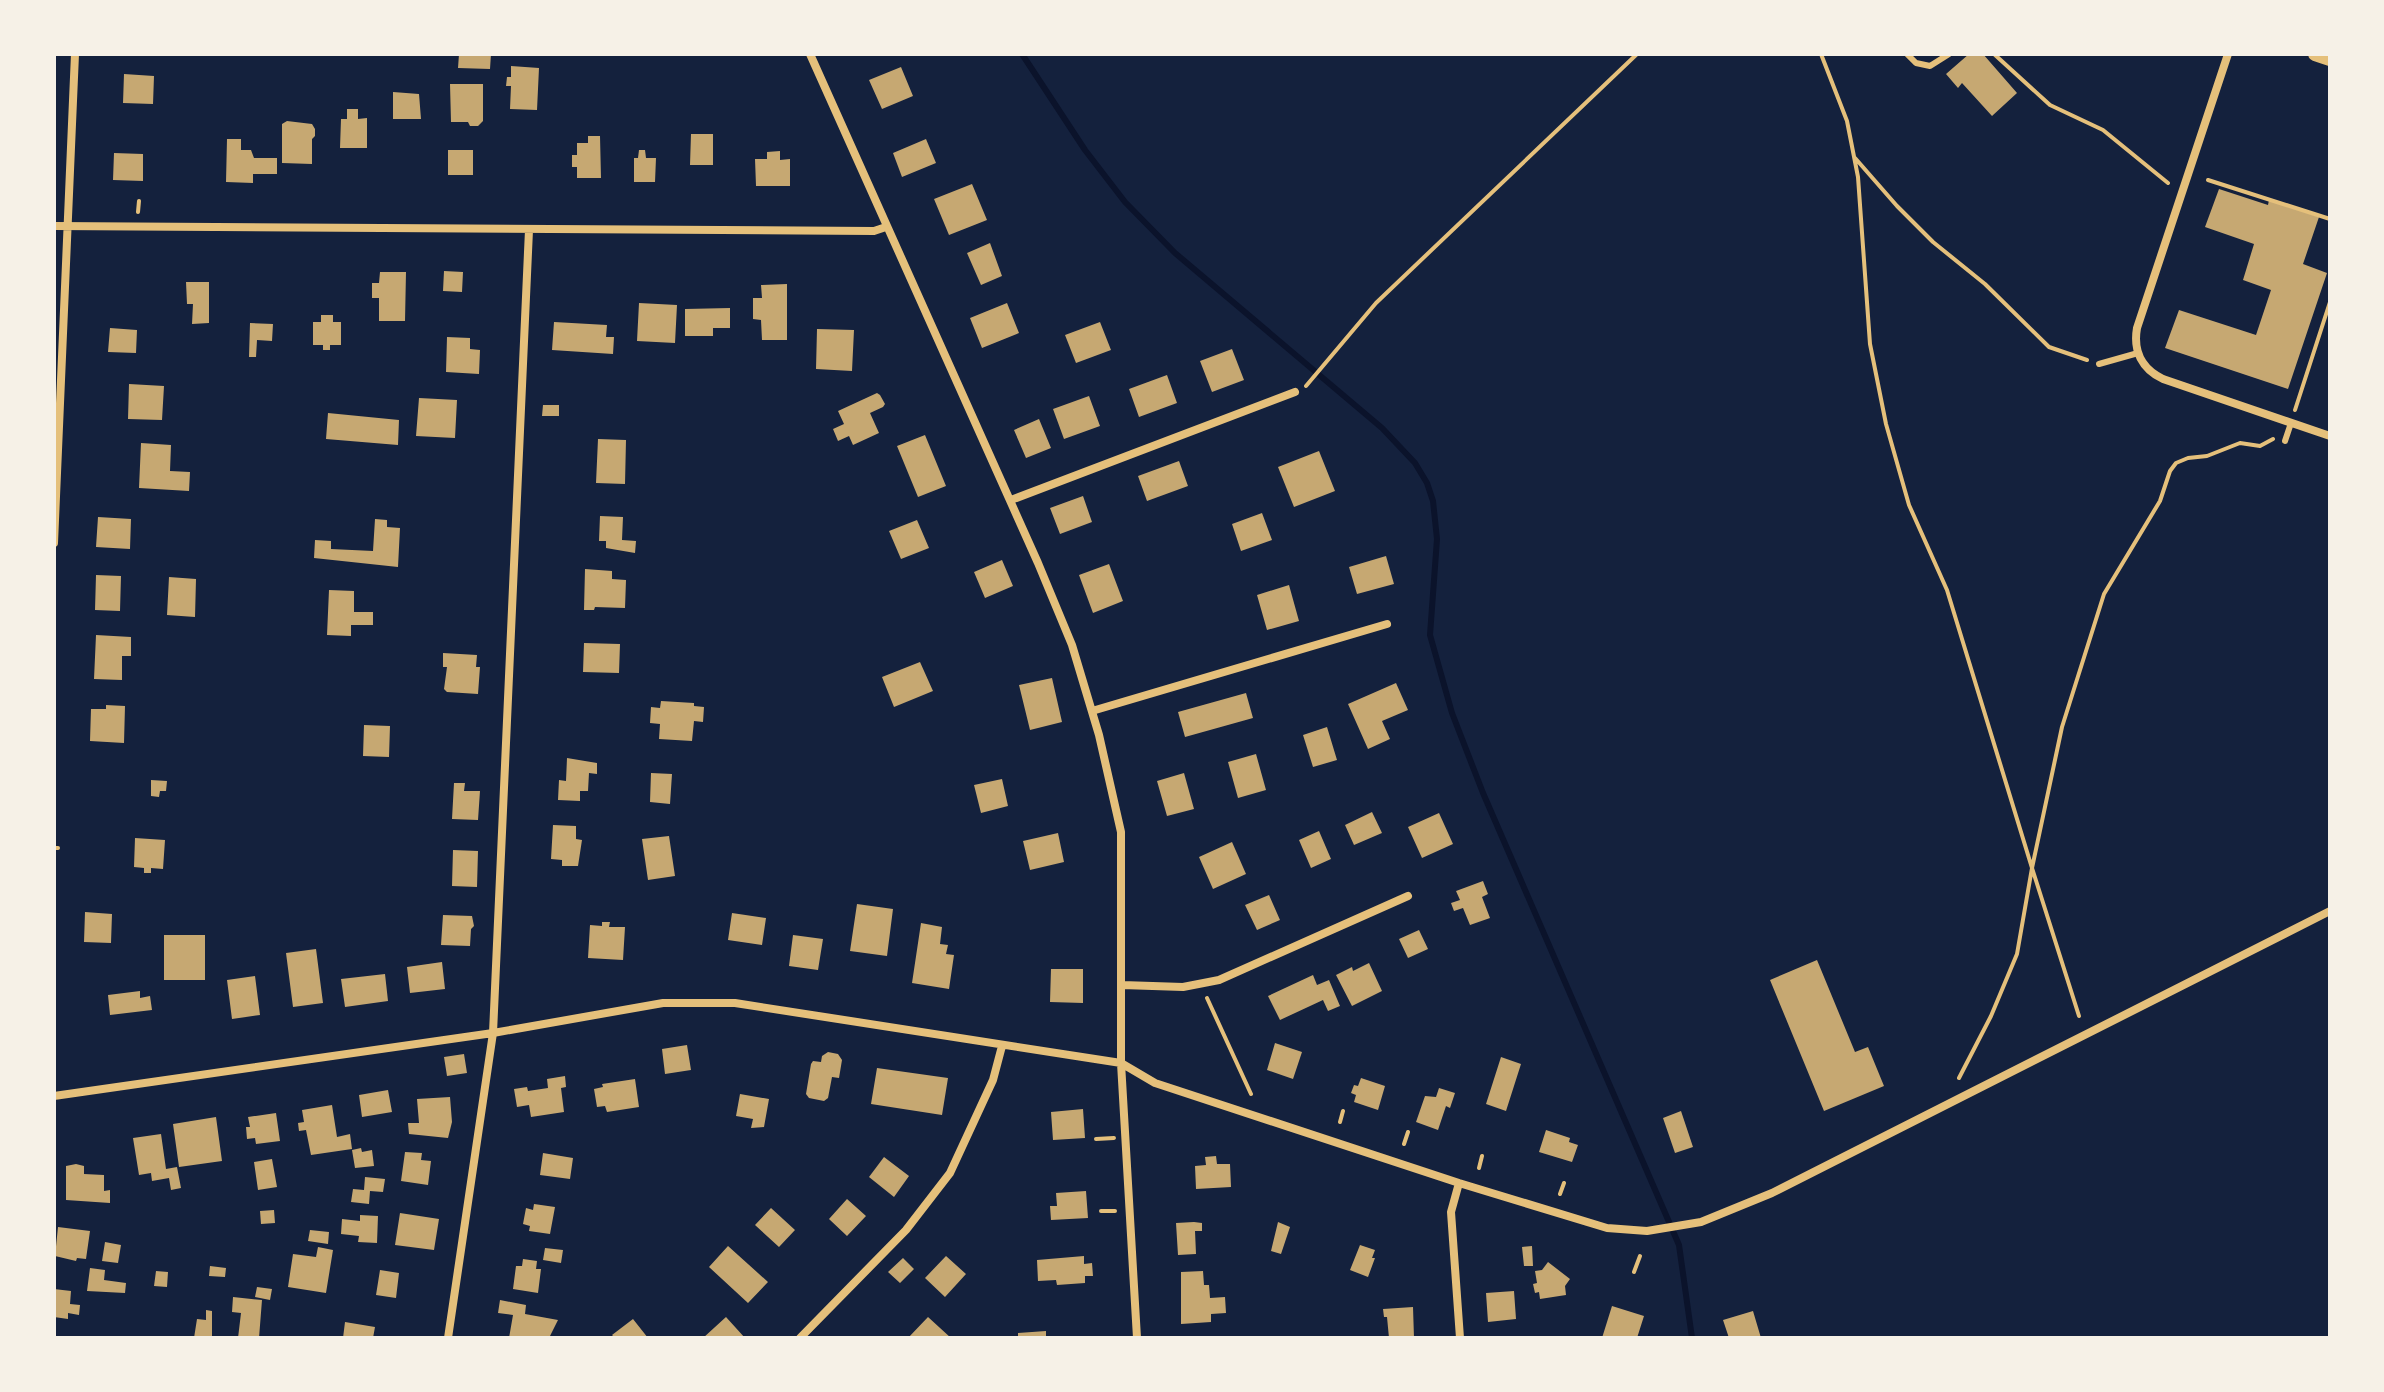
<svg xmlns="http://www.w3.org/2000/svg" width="2384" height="1392" viewBox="0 0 2384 1392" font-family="'Space Grotesk',sans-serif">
	<rect width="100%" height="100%" fill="#14213d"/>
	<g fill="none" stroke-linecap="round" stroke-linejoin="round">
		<path stroke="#0b132b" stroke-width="6" d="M1022,54L1085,150L1125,202L1175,253L1382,428L1415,463L1427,483L1433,501L1437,539L1430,635L1452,713L1483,793L1679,1245L1692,1338"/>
	</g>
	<path fill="#c6a872" d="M459,54H491L490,69L458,68Z
		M1969,54H1983L2017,93L1992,116L1962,83L1958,88L1946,74Z
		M511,66L539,68L537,110L510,109L511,86H506L507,77H511Z
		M901,67L913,96L882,109L869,80Z
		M124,74L154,76L153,104L123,103Z
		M450,84H483V121L478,126H470L468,122H451Z
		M393,92L419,94L421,119H393Z
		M347,109H358V119L367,118V148H340L341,119H347Z
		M287,121L312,124L315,129V136L312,139V164L282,163V124Z
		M691,134H713V165H690Z
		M588,136H600L601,178H577V167H572V155H577V143H588Z
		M227,139H241V150H251L254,158H277V174H253V183L226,182Z
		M926,139L936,163L902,177L893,153Z
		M448,150H473V175H448Z
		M639,150H645L646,158H656L655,182H634V158H638Z
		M780,151V160L790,159V186H756L755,159H767V152Z
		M114,153L143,154V181L113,180Z
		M972,184L987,220L949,235L934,199Z
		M2219,189L2268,205L2269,200L2319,217L2303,264L2327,273L2288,389L2165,348L2179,310L2256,335L2271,290L2243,280L2254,244L2205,227Z
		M990,243L1002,276L981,285L967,253Z
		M444,271L463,272L462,292L443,291Z
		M380,272H406L405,321H379V298H372V283H379Z
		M186,282H209V323L192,324L193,304H187Z
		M787,284V340H762L761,320L753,319V298H762L761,285Z
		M639,303L677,305L675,343L637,341Z
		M1007,303L1019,333L982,348L970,318Z
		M730,308V328H713V336H685V309Z
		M321,315H333V322H341V345H330V350H323V345H313V322H321Z
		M554,322L607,325L606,337H614L613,354L552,350Z
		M1100,322L1111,350L1076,363L1065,335Z
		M250,323L273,324L272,341L257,340L256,357H249Z
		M110,328L137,330L136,353L108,352Z
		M817,329L854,330L852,371L816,369Z
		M447,337L470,338V349L480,350L479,374L446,372Z
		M1232,349L1244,380L1212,392L1200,361Z
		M1167,375L1177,403L1139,417L1129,389Z
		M129,384L164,386L162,420L128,419Z
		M877,393L880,395L885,404L883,407L870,413L879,433L853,445L849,436L838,441L833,429L844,424L838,411Z
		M1089,396L1100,426L1064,439L1053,409Z
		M419,398L457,400L455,438L416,436Z
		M543,405H559V416H542Z
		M328,413L399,420L398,445L326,439Z
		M1039,419L1051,448L1026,458L1014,430Z
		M925,435L946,486L918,497L897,446Z
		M598,439L626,440L625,484L596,483Z
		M141,443L171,445L170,471L190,472L189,491L139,488Z
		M1319,451L1335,491L1294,507L1278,467Z
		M1179,461L1188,486L1147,501L1138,476Z
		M1083,496L1092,522L1060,534L1050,508Z
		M1262,513L1272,540L1241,551L1232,524Z
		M600,516L623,517L622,540L636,541L635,553L606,548V541H599Z
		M98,517L131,519L130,549L96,547Z
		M375,519L387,520V527L400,528L398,567L314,558L315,540L331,541V549L373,551Z
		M917,520L929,548L901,559L889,531Z
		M1386,556L1394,584L1357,594L1349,567Z
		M1002,560L1013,586L985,598L974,572Z
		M1109,564L1123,601L1093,613L1079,575Z
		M585,569L612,571V579L626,580L625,608L595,607L594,610H584Z
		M96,575L121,576L120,611L95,610Z
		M169,577L196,579L195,617L167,615Z
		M1289,585L1299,621L1267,630L1257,595Z
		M329,590L354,591V612H373V625H351V636L327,635Z
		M96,635L131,637V656H122V680L94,679Z
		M584,643L620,644L619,673L583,672Z
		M443,653L477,655L476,667H480L478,694L447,692L444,689L447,667H443Z
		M920,662L933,691L894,707L882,677Z
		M1052,678L1062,722L1030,730L1019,685Z
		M1396,683L1408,710L1382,721L1390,739L1368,749L1348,704Z
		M1246,693L1253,718L1185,737L1178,712Z
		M661,701L694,703V706L704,707L703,722L694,721L692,741L659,739L660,724L650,723L651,707L660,708Z
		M106,705L125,706L124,743L90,741L91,709H106Z
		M364,725L390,726L389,757L363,756Z
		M1327,727L1337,760L1313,767L1303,735Z
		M1256,754L1266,790L1238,798L1228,762Z
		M567,758L597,763V774L589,773L588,791H580V801L558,800L559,780L566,781Z
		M651,773L672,774L670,804L650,802Z
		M1184,773L1194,809L1167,816L1157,781Z
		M1002,779L1008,806L981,813L974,785Z
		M151,780L167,781L166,791H160L159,797L151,796Z
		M454,783H465L464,791H480L478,820L452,819Z
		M1372,812L1382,833L1354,845L1345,825Z
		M1439,813L1453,844L1422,858L1408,827Z
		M553,825L576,826V839L582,840L578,866H562V860L551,859Z
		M1319,831L1331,859L1311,868L1299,840Z
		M1058,833L1064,862L1030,870L1023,841Z
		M669,836L675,876L648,880L642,839Z
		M135,838L165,840L163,869L151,868V873H144V868L134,867Z
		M1232,842L1246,874L1213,889L1199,857Z
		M453,850L478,851L477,887L452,886Z
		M1483,881L1488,894L1482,897L1490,918L1470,925L1463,908L1454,911L1451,903L1460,900L1456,891Z
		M1269,895L1280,920L1257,930L1245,905Z
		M857,904L893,909L887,956L850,951Z
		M85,912L112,914L111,943L84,942Z
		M732,913L766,918L762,945L728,940Z
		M443,915L472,916L474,926L471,929L470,946L441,945Z
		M602,922H610L609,927H625L623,960L588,958L590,925L602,926Z
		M921,923L942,927L940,944L948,945L946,954L954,955L949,989L912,983Z
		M1419,930L1428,949L1408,958L1399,939Z
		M164,935H205V980H164Z
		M793,935L823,939L818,970L789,966Z
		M316,949L323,1003L293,1007L286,953Z
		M1817,960L1855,1052L1868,1047L1884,1086L1824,1111L1770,980Z
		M442,962L445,989L410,993L407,967Z
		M1369,963L1382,991L1352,1006L1336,975L1352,967L1353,971Z
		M1051,969H1083V1003L1050,1002Z
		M385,974L388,1001L345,1007L341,979Z
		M1313,975L1317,985L1329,980L1340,1006L1328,1011L1323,1000L1280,1020L1268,996Z
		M255,976L260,1015L232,1019L227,980Z
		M140,991V998L150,996L152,1010L110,1015L108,995Z
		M1275,1043L1302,1052L1293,1079L1267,1070Z
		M687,1045L691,1070L665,1074L662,1049Z
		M828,1052L838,1054L842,1060L839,1078L832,1077L828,1098L824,1101L809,1098L806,1094L811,1064L813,1061L821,1062L822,1056Z
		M464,1054L467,1073L447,1076L444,1057Z
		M1501,1057L1521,1064L1506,1111L1486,1104Z
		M877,1068L948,1078L942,1115L871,1104Z
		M565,1076L566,1087L561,1088L564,1112L531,1117L529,1105L517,1107L514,1089L527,1087L528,1091L548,1088L547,1079Z
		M1361,1078L1385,1086L1378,1110L1354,1102L1356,1095L1351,1093L1354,1085L1358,1086Z
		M635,1079L639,1107L607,1112L605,1106L597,1107L594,1089L603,1087L602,1084Z
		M1439,1088L1455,1093L1450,1108L1446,1106L1438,1130L1416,1122L1425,1096L1436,1097Z
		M388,1090L392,1112L362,1117L359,1095Z
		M740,1094L769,1099L764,1127L751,1128L753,1119L736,1116Z
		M450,1097L452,1122L448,1138L409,1134L408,1123H419L417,1099Z
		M332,1105L337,1137L350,1134L352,1149L311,1155L306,1130L299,1131L298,1123L304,1122L302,1110Z
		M1083,1109L1085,1138L1053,1140L1051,1112Z
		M1681,1111L1693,1147L1675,1153L1663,1118Z
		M276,1113L280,1141L256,1144L255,1138L247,1139L246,1127H250L248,1117Z
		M216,1117L222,1161L179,1167L173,1124Z
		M1546,1130L1570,1138L1569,1142L1578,1145L1572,1162L1539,1152Z
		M161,1134L166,1169L177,1167L181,1188L171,1190L169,1178L152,1181L151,1173L139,1175L133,1138Z
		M361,1148L362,1152L372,1150L374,1166L355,1168L352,1150Z
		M405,1152L422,1153L421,1160L431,1161L428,1185L401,1181Z
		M543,1153L573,1158L570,1179L540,1175Z
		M1216,1156L1217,1164H1230L1231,1187L1196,1189L1195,1166L1206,1165L1205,1157Z
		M884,1157L909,1176L894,1197L869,1177Z
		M272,1159L277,1187L258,1190L254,1162Z
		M76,1164L84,1166V1174L104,1175V1191L110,1190V1203L66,1200V1166Z
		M365,1177L385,1179L383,1192L370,1191L369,1204L351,1202L353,1189L364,1190Z
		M1086,1191L1088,1218L1051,1220L1050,1206H1057L1056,1193Z
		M847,1199L866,1216L847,1236L829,1219Z
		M534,1204L555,1207L550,1234L529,1231L530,1226L523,1224L526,1208L533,1210Z
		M771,1208L795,1230L779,1247L755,1225Z
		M274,1210L275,1223L261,1224L260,1211Z
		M400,1213L439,1219L434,1250L395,1245Z
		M360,1215L378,1216L377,1243L358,1242L359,1236L341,1234L342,1219L360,1221Z
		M1194,1222L1202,1223V1231H1195L1196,1254L1178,1255L1176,1223Z
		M1278,1222L1290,1227L1281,1254L1271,1251Z
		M58,1227L90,1231L86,1259L77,1258L76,1261L55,1256Z
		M310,1230L329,1232L328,1244L308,1241Z
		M105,1242L121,1245L118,1263L102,1261Z
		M1360,1245L1375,1250L1372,1258H1375L1368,1277L1350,1270Z
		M728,1246L768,1282L748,1303L709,1267Z
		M1532,1246L1533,1266H1524L1522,1247Z
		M318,1247L333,1250L326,1293L288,1287L293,1254L316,1257Z
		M545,1248L563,1250L561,1263L543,1260Z
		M946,1256L966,1274L945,1297L925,1278Z
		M1084,1256V1264L1092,1263L1093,1276H1085V1283L1057,1285L1056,1280L1038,1281L1037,1260Z
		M903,1258L914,1269L900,1283L888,1272Z
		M523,1259L537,1261L536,1269H541L538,1293L513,1289L516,1266H522Z
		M1548,1262L1570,1279L1565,1286L1566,1295L1540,1299L1539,1292L1535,1293L1533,1284L1537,1283L1535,1271L1542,1270Z
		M210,1266L226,1268L225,1277L209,1276Z
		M90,1268L105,1270L104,1280L126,1283L125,1293L87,1291Z
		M380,1270L399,1273L396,1298L376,1295Z
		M156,1271L168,1272L167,1287L154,1286Z
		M1203,1271L1204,1285H1209L1210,1298L1225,1297L1226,1313L1211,1314V1322L1181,1324V1272Z
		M257,1287L272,1289L270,1300L255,1297Z
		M54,1289L71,1291L70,1304L80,1305L79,1315L68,1313V1319L54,1317Z
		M1514,1291L1516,1319L1488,1322L1486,1293Z
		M233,1297L262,1300L259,1338H238L241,1313L232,1312Z
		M500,1300L526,1305L525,1314L558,1320L549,1338H509L513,1315L498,1313Z
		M1612,1306L1644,1316L1637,1338H1602Z
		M1413,1307L1414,1338H1389L1387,1317H1384L1383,1309Z
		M206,1310L212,1311V1338H194L197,1319L206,1320Z
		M1753,1311L1761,1338H1729L1723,1320Z
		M726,1317L745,1338H703Z
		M928,1317L951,1338H908Z
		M633,1319L648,1338H615L612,1335Z
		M345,1322L375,1327L373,1338H343Z
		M1046,1331V1338H1018V1333Z"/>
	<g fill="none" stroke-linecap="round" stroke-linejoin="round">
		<path stroke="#e5c07b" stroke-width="4" d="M1821,54L1847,121L1858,177L1870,344L1886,424L1909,505L1947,590L2032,868L2017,954L1991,1016L1959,1078
			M1994,54L2050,105L2103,130L2168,183
			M1855,158L1897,206L1933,242L1985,284L2049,347L2087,360
			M2208,180L2330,219
			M138,212L139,201
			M1306,386L1376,303L1637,54
			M2295,410L2330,302
			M54,848H58
			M1207,998L1251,1094
			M2079,1016L2032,868L2062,727L2104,594L2160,501L2170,471L2176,463L2188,458L2207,456L2240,443L2260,446L2273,439
			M1340,1122L1343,1111
			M1096,1139L1114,1138
			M1404,1144L1408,1132
			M1479,1168L1482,1156
			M1560,1194L1564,1183
			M1101,1211H1115
			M1634,1272L1640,1256"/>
		<path stroke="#e5c07b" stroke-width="6" d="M1907,54L1916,63L1930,66L1949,54
			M2099,364L2138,353
			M2285,441L2291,423"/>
		<path stroke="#e5c07b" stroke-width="8" d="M810,54L1038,563L1072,645L1099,735L1121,832V1063L1137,1338
			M2228,54L2137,328C2133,351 2142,369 2163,379L2330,436
			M54,226L874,231L886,227
			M1011,500L1295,392
			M54,543L75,54
			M1092,711L1387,624
			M1122,985L1183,987L1219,980L1408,896
			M54,1096L493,1033L663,1003H735L1121,1063L1155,1083L1459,1183L1607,1228L1647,1231L1701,1222L1772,1193L2330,911
			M1459,1183L1451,1212L1460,1338
			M448,1338L493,1033L529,230
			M800,1338L906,1230L950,1173L993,1080L1002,1046"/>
		<path stroke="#e5c07b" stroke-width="14" d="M2315,54L2330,59"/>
	</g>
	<rect width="2384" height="1392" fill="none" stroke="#f6f1e7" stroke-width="112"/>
</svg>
